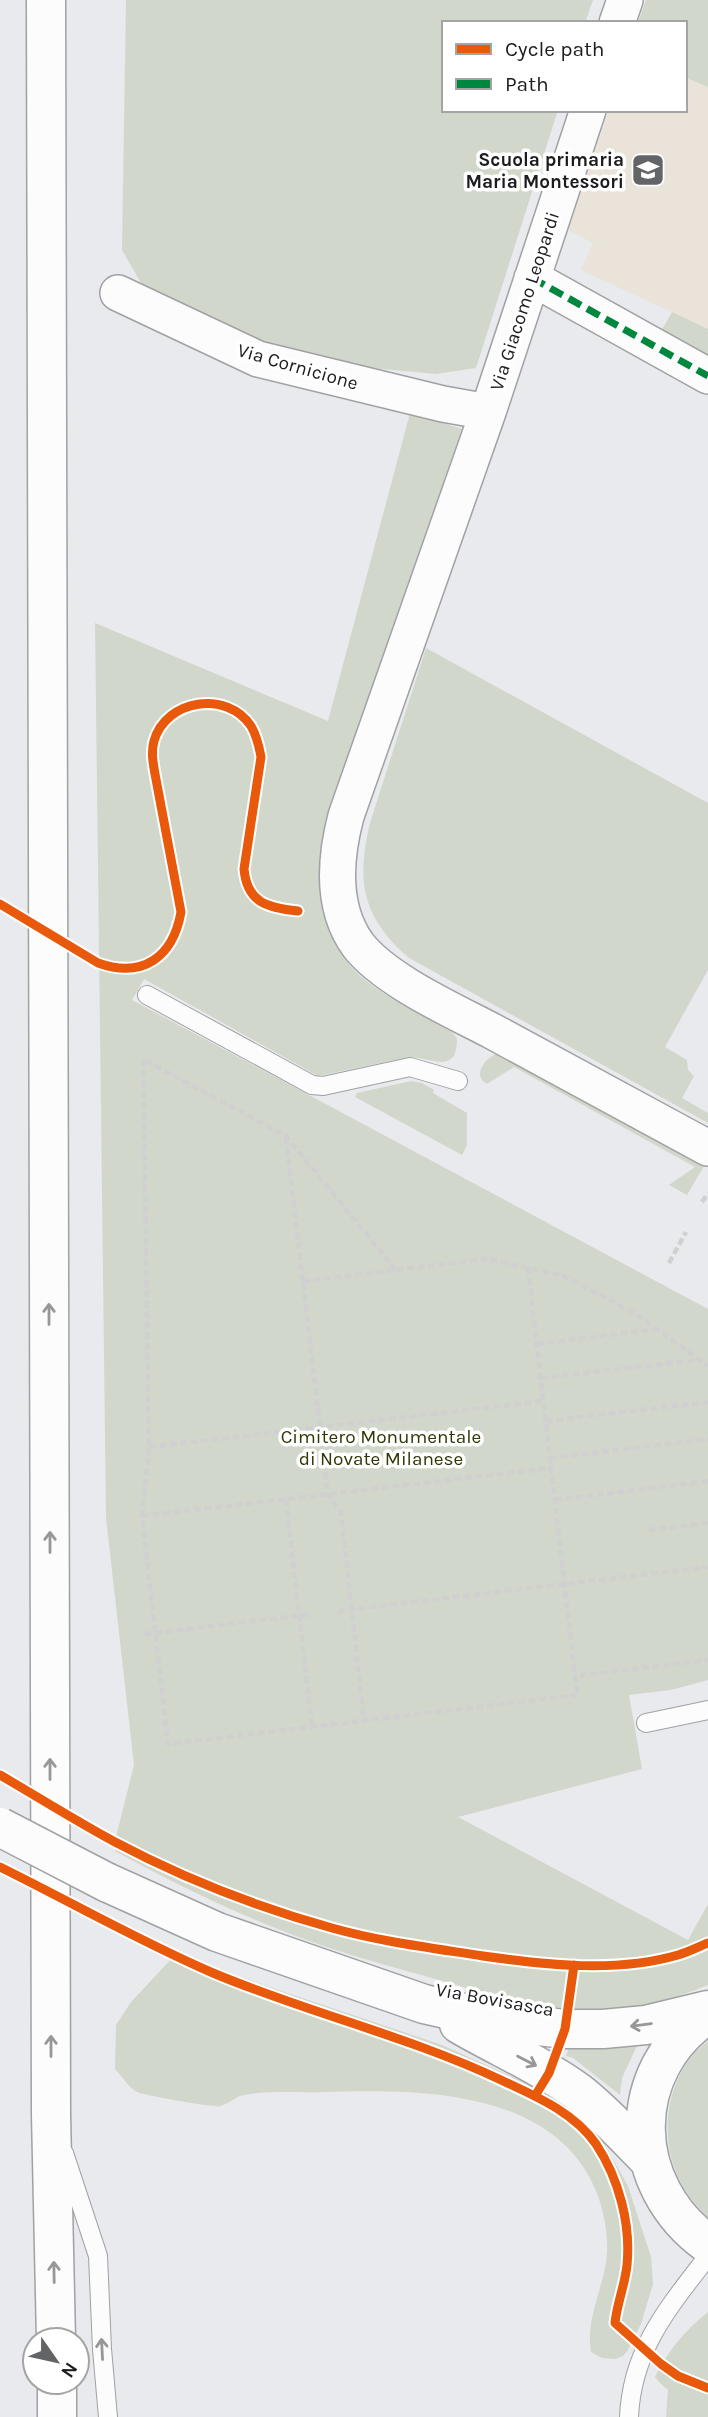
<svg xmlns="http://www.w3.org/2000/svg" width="708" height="2417" viewBox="0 0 708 2417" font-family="Karla,sans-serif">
	<rect width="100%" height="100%" fill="#e8eaed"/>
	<path fill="#e9e3da" d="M646,0H708V329L581,270L593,243L568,230L609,110H685V23H638Z"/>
	<path fill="#d2d7cb" d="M126,0H593L585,23H444V110H558L476,368L436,374L329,364L241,341L149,297L122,250Z
		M646,0H708V87L685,77V23H638Z
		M672,312L708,329V388L648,354Z
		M410,413L462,429L328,811C312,871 313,937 365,980C391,1001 425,1016 453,1033L457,1039C457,1076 430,1057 409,1057L318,1076L144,979L132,1000L708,1309V1680L671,1690L629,1695L642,1769L458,1817L688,1940L708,1904V1985C662,2003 620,2016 569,2013C529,2010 488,1994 450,1983C390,1966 330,1951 273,1927C218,1905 166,1879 115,1851V1841L134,1765L106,1518L95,623L328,721Z
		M426,648L708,803V970L665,1047L687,1060L688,1070L694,1076L682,1098L708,1113V1123L409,958C362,917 356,882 370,823Z
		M496,1054L704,1166L687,1195L669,1185L695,1167L514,1067L487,1084C472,1076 484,1059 496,1054Z
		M411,1081L422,1083L434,1090L433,1093L467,1113V1145L462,1155L355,1097L357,1093Z
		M175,1955L442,2045L539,2089L567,2105L601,2138L628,2186L651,2257L653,2284L641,2324L628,2350L623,2356L615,2359L602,2358L591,2352C585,2318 605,2286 607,2253C608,2233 604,2214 598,2196C558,2088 418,2089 324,2092C298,2093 269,2090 244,2095C236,2096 229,2104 220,2106C216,2108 142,2095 137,2092C129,2088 121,2075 115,2069L116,2025L131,2002Z
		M642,2035L622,2078L620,2095L573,2058L566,2056L573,2036Z
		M708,2041V2218C697,2206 686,2194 679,2179C657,2134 667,2072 708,2041Z
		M708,2312V2417H666L668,2390L660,2383L655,2377C667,2352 686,2329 708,2312Z"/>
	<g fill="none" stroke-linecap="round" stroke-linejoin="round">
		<defs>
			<path id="lane" d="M147,995L312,1085L323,1086L410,1067L458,1081
				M646,1723L708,1710
				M64,2153L98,2256L102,2349L108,2417
				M629,2417C632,2349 669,2307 708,2256"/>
			<path id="street" d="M617,23L625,0
				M588,110L488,412L346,816C335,858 331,908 358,945C385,980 452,1010 492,1031C564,1070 636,1109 708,1148
				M532,278L708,376
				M118,293L258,359L443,404L488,412"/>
			<path id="secondary" d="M106,1882L217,1932L424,2004L503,2022L565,2029H603L646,2025L708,2010
				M708,2014C623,2071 627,2186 708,2244
				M459,2024C498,2047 541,2065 578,2092C604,2112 626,2137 649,2160"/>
			<path id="highway" d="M46,0L51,2114L56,2340
				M57,2382V2417"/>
		</defs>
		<use href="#lane" stroke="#9fa1a3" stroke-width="20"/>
		<use href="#street" stroke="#9fa1a3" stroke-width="38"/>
		<use href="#secondary" stroke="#9fa1a3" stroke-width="41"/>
		<use href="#highway" stroke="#9fa1a3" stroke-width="41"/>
		<path stroke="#d0d0d1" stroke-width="4.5" stroke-dasharray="7 3.5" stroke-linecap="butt" d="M286,1138L328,1495L341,1512L364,1721
			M702,1202L708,1193
			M669,1263L686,1232
			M528,1268L575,1676
			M396,1270L286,1136L143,1059L149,1447L142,1516L168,1744L578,1695L575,1676L708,1660
			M303,1281L487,1259L564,1276L636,1314L708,1366
			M537,1344L657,1329
			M541,1378L698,1360
			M546,1421L708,1402
			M149,1447L544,1401
			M550,1458L708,1439
			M286,1499L312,1727
			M555,1500L708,1481
			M142,1516L551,1468
			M649,1530L708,1523
			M338,1611L708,1567
			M145,1634L313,1614"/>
		<use href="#lane" stroke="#fcfcfc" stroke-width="18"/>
		<use href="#street" stroke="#fcfcfc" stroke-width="35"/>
		<use href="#secondary" stroke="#fcfcfc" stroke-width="38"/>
		<use href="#highway" stroke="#fcfcfc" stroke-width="38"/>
		<defs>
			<path id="secondary-bridge" d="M0,1827L106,1882"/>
		</defs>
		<use href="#secondary-bridge" stroke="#9fa1a3" stroke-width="41" stroke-linecap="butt"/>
		<use href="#secondary-bridge" stroke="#fcfcfc" stroke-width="38"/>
		<path stroke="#00873e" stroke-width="7" stroke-dasharray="14 7" stroke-linecap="butt" d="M532,278L708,376"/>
		<defs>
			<path id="cycleway" d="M0,904L98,963C143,979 173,957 181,912L155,774C153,763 151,752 154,741C166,699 227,690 251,726C257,736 259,746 261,757L244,869C247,903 268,908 298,911
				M0,1775C38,1797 76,1821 115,1842C183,1878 257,1907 332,1928C382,1942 432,1948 483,1956C546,1965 616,1973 678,1955C689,1952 698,1947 708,1943
				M0,1867C71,1902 141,1942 213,1973C308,2013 408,2036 501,2080C535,2096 574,2112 596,2144C619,2179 631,2224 627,2265C625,2285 617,2303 615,2323L661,2364L678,2376L708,2388
				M535,2096L549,2073L565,2029L574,1965"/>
		</defs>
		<use href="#cycleway" stroke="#fff" stroke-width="13"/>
		<use href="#cycleway" stroke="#e8590c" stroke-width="9"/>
	</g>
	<defs><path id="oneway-shaft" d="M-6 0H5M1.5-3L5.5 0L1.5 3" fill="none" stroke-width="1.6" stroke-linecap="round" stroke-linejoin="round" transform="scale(1.75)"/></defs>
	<g stroke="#979798">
		<use href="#oneway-shaft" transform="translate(49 1314) rotate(-90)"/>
		<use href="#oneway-shaft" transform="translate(50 1542) rotate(-90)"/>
		<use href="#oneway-shaft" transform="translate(50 1769) rotate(-90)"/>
		<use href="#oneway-shaft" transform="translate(641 2025) rotate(172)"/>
		<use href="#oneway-shaft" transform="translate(51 2046) rotate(-90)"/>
		<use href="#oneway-shaft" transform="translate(527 2061) rotate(27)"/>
		<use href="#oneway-shaft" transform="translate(54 2272) rotate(-91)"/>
		<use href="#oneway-shaft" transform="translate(102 2349) rotate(-93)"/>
	</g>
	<defs>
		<symbol id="school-square" viewBox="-11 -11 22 22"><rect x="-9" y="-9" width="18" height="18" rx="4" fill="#636466" stroke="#fff"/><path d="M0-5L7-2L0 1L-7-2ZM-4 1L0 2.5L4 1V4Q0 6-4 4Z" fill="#fff"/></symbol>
	</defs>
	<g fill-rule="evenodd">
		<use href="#school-square" x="629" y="151" width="38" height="38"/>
	</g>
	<g text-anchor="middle" stroke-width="7" stroke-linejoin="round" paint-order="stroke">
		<g font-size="19" font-weight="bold" fill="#1b1c1e" stroke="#fff" text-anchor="end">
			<text x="624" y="166">Scuola primaria<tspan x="624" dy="22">Maria Montessori</tspan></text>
		</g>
		<g font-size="19" fill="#1b1c1e" stroke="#fff">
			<text transform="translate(524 301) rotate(-72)" y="7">Via Giacomo Leopardi</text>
			<text transform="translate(298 366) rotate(16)" y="7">Via Cornicione</text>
			<text transform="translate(495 1999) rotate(10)" y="7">Via Bovisasca</text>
		</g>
		<g font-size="19" fill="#2e3905" stroke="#fff">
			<text x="381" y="1443">Cimitero Monumentale<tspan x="381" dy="22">di Novate Milanese</tspan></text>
		</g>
	</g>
	<rect x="442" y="21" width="245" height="91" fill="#ffffff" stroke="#a4a4a5" stroke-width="2"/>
	<rect x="456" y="44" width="35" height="10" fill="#e8590c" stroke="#a4a4a5" stroke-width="2"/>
	<text x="505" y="56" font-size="21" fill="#1b1c1e">Cycle path</text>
	<rect x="456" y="79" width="35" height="10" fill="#00873e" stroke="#a4a4a5" stroke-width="2"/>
	<text x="505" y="91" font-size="21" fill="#1b1c1e">Path</text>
	<g transform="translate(56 2361) rotate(124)"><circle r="33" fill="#ffffff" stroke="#a4a4a5" stroke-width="2"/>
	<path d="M0-5L12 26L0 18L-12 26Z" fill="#636466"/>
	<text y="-10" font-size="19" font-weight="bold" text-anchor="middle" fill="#1b1c1e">N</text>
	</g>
</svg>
